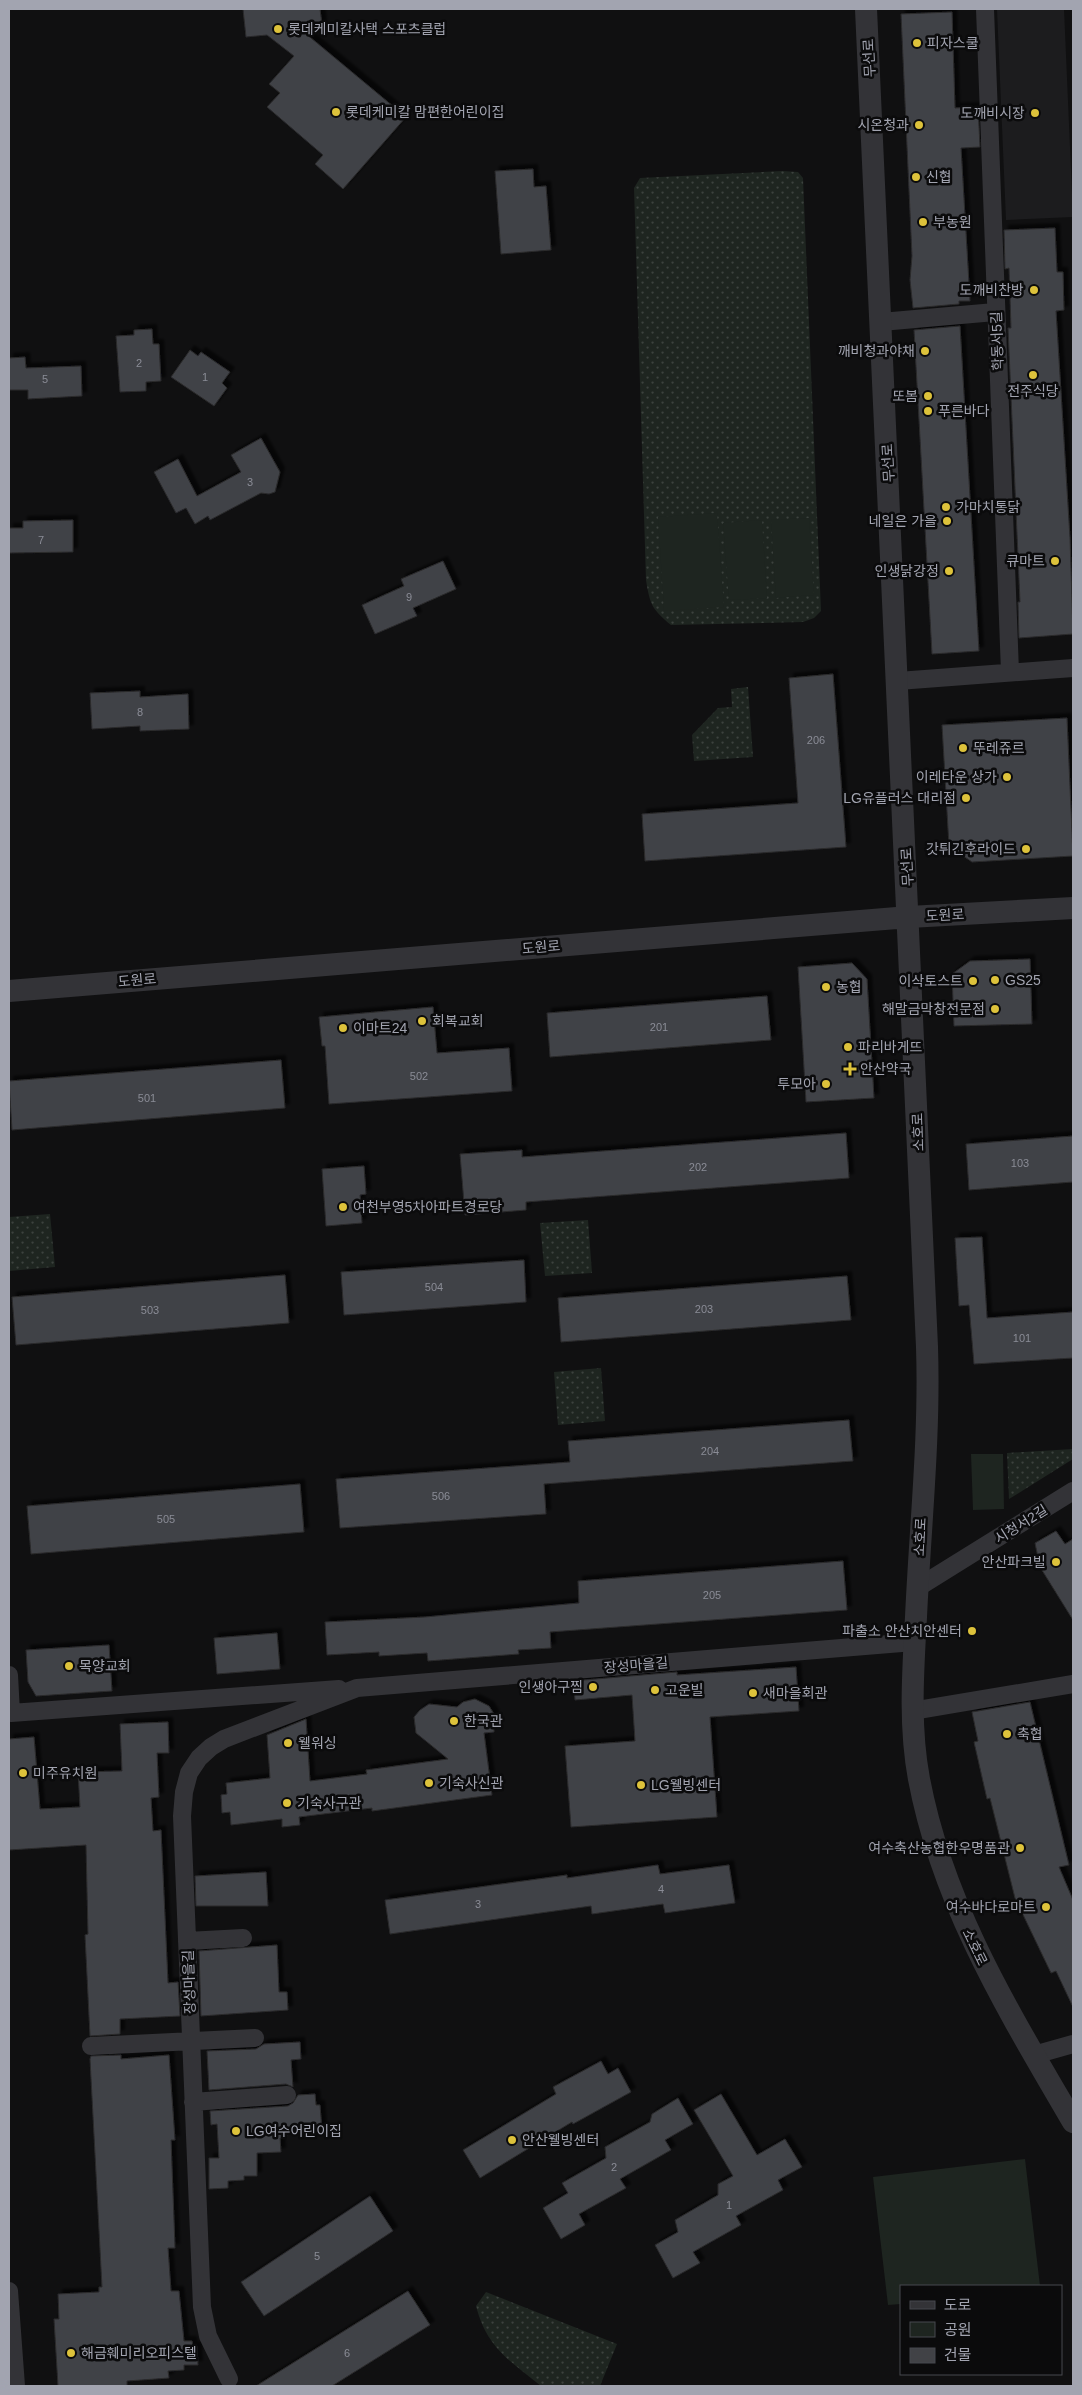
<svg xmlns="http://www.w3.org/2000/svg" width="1082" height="2395" viewBox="0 0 1082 2395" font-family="Helvetica,'Noto Sans KR',sans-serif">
	<defs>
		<pattern id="green-dots" width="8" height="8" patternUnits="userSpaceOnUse" patternTransform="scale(1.25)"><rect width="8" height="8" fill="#1e2520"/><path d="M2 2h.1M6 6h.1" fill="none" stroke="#3c423e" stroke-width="1.8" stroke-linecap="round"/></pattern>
		<filter id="shadow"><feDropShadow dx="4.5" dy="-4.5" stdDeviation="1" flood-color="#0009"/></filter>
	</defs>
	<rect width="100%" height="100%" fill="#101011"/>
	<path fill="#1c1c1e" d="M997,9H1064L1073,217L1006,220Z"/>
	<path fill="url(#green-dots)" d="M782,171L798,172L803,178L821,611L814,618L803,622L671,625C652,609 650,605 646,580L634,188L640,178Z
		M748,687L753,757L694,761L692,735L718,708L732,707L731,689Z
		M50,1214L55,1267L9,1271V1217Z
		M588,1220L592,1273L545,1276L540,1223Z
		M601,1368L605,1421L558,1425L554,1372Z
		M1073,1449V1459L1009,1499L1007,1453Z
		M486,2292L617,2344L600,2386H541C509,2360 487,2348 476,2306Z"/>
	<path fill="#1e2520" d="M717,513L724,607L664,611L658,517Z
		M809,518L814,595L776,598L771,520Z
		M762,520L767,598L729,600L723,523Z
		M971,1454H1003L1004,1509L973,1510Z
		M1025,2159L1040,2286H901V2304L888,2305L873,2177Z"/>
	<path fill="#414246" stroke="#2a2a2c" filter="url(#shadow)" d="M243,9H320L322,25L299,28L406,117L343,189L315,164L323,155L267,107L280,93L269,84L294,56L267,35L246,37Z
		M952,12L955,108L978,107L980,147L961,148L970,301H959V304L913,308L910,280L912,256L901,14Z
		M533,169L534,187L546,186L551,250L501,254L495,171Z
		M1055,228L1057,272H1063L1064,310L1056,311L1070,538L1073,634L1019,638L1018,602H1020L1008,328H1011L1009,268L1005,269L1004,230Z
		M960,326L979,651L932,654L914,330Z
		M152,329L153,344H159L161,381L146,382V391L120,392L116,336L134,335V330Z
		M190,350L198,356L201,352L230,372L222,383L227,388L214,406L171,377Z
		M25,357L26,368L81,366L82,396L28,399V390H9V358Z
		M261,438L280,472L275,492L269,494L261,493L210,520L208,516L195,524L186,508L176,513L154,472L178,459L197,496L241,472L231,455Z
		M73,520V552L9,553V528H23V521Z
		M443,561L456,589L413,608L417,616L375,634L362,605L404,586L401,579Z
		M833,674L846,847L645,861L642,814L798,803L789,678Z
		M140,691V697L188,694L189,729L140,731V726L92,729L90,693Z
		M1067,718L1073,856L972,862L949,846L942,725Z
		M1030,959L1032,1024L954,1026L952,974L970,961Z
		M852,963L867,979L874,1098L806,1102L798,967Z
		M767,996L771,1040L550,1057L547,1013Z
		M433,1007L437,1053L509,1048L512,1091L329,1104L325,1046H322L319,1017Z
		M281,1060L285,1108L12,1130L9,1081Z
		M846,1133L849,1178L526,1202V1210L465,1215L460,1154L522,1150V1157Z
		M1073,1136V1182L969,1190L966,1144Z
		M364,1166L366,1194L360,1195L362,1223L326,1226L322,1169Z
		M982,1237L987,1318L1073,1312V1358L974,1364L969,1305L959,1306L955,1238Z
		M524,1260L526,1302L344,1315L341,1272Z
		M285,1275L289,1323L16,1345L12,1297Z
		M847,1276L851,1320L561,1342L558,1298Z
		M849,1420L853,1461L544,1484L546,1514L340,1528L336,1479L570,1462L568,1441Z
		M300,1484L304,1532L31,1554L27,1506Z
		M1056,1531L1065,1544L1073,1539V1620L1040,1567L1035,1543Z
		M843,1561L847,1610L550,1632L551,1648L518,1650L519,1654L428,1661L427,1653L379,1656V1652L327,1655L325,1622L425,1617L579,1603L578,1581Z
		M277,1633L280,1669L217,1674L214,1638Z
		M109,1645L112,1691L36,1696L28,1682L26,1650Z
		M796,1667L799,1711L710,1717L717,1817L571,1827L565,1746L635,1741L632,1695L575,1700L573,1681L677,1672V1675Z
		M475,1699L489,1706L494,1714V1732L484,1733L492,1795L372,1811V1808L299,1817L300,1825L282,1827V1819L231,1825L230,1812L222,1813L221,1795L227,1794L226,1783L270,1778L267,1735L306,1719L310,1781L367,1774L366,1770L448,1759L416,1733L414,1717L420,1710L429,1704L457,1707L463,1702Z
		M1030,1702L1069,1865L1059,1867L1073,1900V2007L1056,1971L1051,1973L1015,1898L990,1798L987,1799L974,1742L978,1741L972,1712Z
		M168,1722L169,1753H157L159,1797L151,1798L153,1831L161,1830L168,1983L178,1982L180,2016L120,2019V2034L90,2036L85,1935L88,1934L86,1845L9,1850V1739L34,1737L40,1809L80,1807L78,1772L122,1771L120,1724Z
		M658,1865L660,1874L729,1865L735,1903L665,1913L663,1904L592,1914L591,1906L390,1934L385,1900L567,1875V1878Z
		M266,1872L268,1906H196L195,1876Z
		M277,1945L279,1992H287L288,2010L201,2016L199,1951Z
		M300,2042L301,2059L291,2060L293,2087L286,2084L209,2090L207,2051L256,2049L264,2044Z
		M121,2055V2059L169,2055L175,2140H171L175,2248H168L171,2291H179L184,2341H192L193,2347L197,2346L198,2365H184V2370L168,2371L169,2378L127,2381V2386H58L54,2319H59L58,2294L99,2292V2287H102L90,2059L91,2056Z
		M601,2061L608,2074L618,2068L631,2092L573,2124L572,2122L480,2178L463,2150L556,2094L553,2087Z
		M315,2094L316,2105H320L322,2131L284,2135V2138H280L281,2152L257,2153V2176H244V2180L228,2181V2188L209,2189V2158H219L217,2124L211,2125L210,2111L288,2106L293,2103L298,2095Z
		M721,2094L757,2155L785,2139L802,2167L778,2180L783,2190L736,2216L741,2225L693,2252L700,2263L673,2278L655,2245L678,2232L675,2220L718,2195V2184L733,2176L694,2110Z
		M678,2098L693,2124L665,2140L671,2150L620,2179L626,2188L579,2214L585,2225L561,2239L543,2208L568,2193L562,2183L606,2158L605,2147L650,2122L652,2114Z
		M370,2196L393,2231L264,2316L241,2282Z
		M408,2291L430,2325L332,2386H256Z"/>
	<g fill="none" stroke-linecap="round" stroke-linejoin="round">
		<path stroke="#333337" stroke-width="18" d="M985,9L1010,672
			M881,322L995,312
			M898,681L1073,668
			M917,1588L1073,1491
			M9,1675L11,1713L339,1689
			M912,1711L1073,1684
			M187,1941L243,1938
			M91,2046L255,2038
			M1034,2055L1073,2044
			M193,2102L287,2095
			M9,2291L16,2386
			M229,2379L208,2336L202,2307L182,1816L184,1792L189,1773L199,1758L211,1747L224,1739L357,1688L914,1642"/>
		<path stroke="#333337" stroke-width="22" d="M866,9C888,455 909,901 927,1347C930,1437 920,1528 916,1617C913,1671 909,1726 919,1779C943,1906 1009,2012 1073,2122
			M9,991L909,917L1073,908"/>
	</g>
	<g fill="#ddc23b" stroke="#0b0b0c" stroke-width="2">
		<circle cx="278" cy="29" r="5"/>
		<circle cx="917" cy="43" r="5"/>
		<circle cx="336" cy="112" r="5"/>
		<circle cx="1035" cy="113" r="5"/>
		<circle cx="919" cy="125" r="5"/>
		<circle cx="916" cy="177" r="5"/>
		<circle cx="923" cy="222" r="5"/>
		<circle cx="1034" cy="290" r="5"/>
		<circle cx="925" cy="351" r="5"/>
		<circle cx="1033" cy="375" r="5"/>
		<circle cx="928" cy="396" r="5"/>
		<circle cx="928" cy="411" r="5"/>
		<circle cx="946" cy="507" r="5"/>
		<circle cx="947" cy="521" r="5"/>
		<circle cx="1055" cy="561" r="5"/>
		<circle cx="949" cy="571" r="5"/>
		<circle cx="963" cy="748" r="5"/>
		<circle cx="1007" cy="777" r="5"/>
		<circle cx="966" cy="798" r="5"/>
		<circle cx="1026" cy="849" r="5"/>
		<circle cx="995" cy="980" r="5"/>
		<circle cx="973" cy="981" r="5"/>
		<circle cx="826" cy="987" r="5"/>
		<circle cx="995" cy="1009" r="5"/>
		<circle cx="422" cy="1021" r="5"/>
		<circle cx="343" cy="1028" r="5"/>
		<circle cx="848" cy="1047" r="5"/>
		<path d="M847.5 1061.5h5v5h5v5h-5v5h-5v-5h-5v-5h5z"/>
		<circle cx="826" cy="1084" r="5"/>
		<circle cx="343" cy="1207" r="5"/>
		<circle cx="1056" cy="1562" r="5"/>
		<circle cx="972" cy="1631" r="5"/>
		<circle cx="69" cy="1666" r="5"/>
		<circle cx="593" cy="1687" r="5"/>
		<circle cx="655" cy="1690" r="5"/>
		<circle cx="753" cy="1693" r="5"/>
		<circle cx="454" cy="1721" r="5"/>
		<circle cx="1007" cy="1734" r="5"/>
		<circle cx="288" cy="1743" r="5"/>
		<circle cx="23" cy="1773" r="5"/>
		<circle cx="429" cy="1783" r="5"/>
		<circle cx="641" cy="1785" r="5"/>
		<circle cx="287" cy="1803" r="5"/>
		<circle cx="1020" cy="1848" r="5"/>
		<circle cx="1046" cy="1907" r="5"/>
		<circle cx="236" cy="2131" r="5"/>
		<circle cx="512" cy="2140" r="5"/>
		<circle cx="71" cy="2353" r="5"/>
	</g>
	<g text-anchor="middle" stroke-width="5" stroke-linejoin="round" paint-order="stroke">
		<g font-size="11" fill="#8a8c96">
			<text x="139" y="367">2</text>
			<text x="205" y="381">1</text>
			<text x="45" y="383">5</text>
			<text x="250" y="486">3</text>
			<text x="41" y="544">7</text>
			<text x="409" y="601">9</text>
			<text x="140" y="716">8</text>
			<text x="816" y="744">206</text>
			<text x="659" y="1031">201</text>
			<text x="419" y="1080">502</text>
			<text x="147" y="1102">501</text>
			<text x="1020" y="1167">103</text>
			<text x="698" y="1171">202</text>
			<text x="434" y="1291">504</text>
			<text x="704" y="1313">203</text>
			<text x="150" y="1314">503</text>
			<text x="1022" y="1342">101</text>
			<text x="710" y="1455">204</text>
			<text x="441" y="1500">506</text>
			<text x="166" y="1523">505</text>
			<text x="712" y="1599">205</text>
			<text x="661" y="1893">4</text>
			<text x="478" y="1908">3</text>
			<text x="614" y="2171">2</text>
			<text x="729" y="2209">1</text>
			<text x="317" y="2260">5</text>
			<text x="347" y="2357">6</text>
		</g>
		<g font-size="14" fill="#a2a4b0" stroke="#0b0b0c" text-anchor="start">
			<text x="288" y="34">롯데케미칼사택 스포츠클럽</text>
			<text x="927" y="48">피자스쿨</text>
			<text x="346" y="117">롯데케미칼 맘편한어린이집</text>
			<text x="1025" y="118" text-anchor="end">도깨비시장</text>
			<text x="909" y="130" text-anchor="end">시온청과</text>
			<text x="926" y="182">신협</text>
			<text x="933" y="227">부농원</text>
			<text x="1024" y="295" text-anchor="end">도깨비찬방</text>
			<text x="915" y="356" text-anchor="end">깨비청과야채</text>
			<text x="1033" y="396" text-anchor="middle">전주식당</text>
			<text x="918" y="401" text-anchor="end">또봄</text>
			<text x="938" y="416">푸른바다</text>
			<text x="956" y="512">가마치통닭</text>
			<text x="937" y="526" text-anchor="end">네일은 가을</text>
			<text x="1045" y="566" text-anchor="end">큐마트</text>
			<text x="939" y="576" text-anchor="end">인생닭강정</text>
			<text x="973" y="753">뚜레쥬르</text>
			<text x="997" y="782" text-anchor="end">이레타운 상가</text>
			<text x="956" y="803" text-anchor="end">LG유플러스 대리점</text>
			<text x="1016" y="854" text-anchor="end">갓튀긴후라이드</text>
			<text x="1005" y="985">GS25</text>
			<text x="963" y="986" text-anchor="end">이삭토스트</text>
			<text x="836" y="992">농협</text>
			<text x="985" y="1014" text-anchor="end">해말금막창전문점</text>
			<text x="432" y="1026">회복교회</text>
			<text x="353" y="1033">이마트24</text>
			<text x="858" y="1052">파리바게뜨</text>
			<text x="860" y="1074">안산약국</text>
			<text x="816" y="1089" text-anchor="end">투모아</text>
			<text x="353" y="1212">여천부영5차아파트경로당</text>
			<text x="1046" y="1567" text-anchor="end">안산파크빌</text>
			<text x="962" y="1636" text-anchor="end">파출소 안산치안센터</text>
			<text x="79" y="1671">목양교회</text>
			<text x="583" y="1692" text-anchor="end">인생아구찜</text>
			<text x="665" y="1695">고운빌</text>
			<text x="763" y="1698">새마을회관</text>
			<text x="464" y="1726">한국관</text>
			<text x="1017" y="1739">축협</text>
			<text x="298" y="1748">웰워싱</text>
			<text x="33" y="1778">미주유치원</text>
			<text x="439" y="1788">기숙사신관</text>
			<text x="651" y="1790">LG웰빙센터</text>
			<text x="297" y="1808">기숙사구관</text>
			<text x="1010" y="1853" text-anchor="end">여수축산농협한우명품관</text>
			<text x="1036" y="1912" text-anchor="end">여수바다로마트</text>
			<text x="246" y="2136">LG여수어린이집</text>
			<text x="522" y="2145">안산웰빙센터</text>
			<text x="81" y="2358">해금훼미리오피스텔</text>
		</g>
		<g font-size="14" fill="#a2a4b0" stroke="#0b0b0c">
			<text transform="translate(869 58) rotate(-93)" y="5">무선로</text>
			<text transform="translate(997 341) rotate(-92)" y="5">학동서5길</text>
			<text transform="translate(888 463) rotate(-93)" y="5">무선로</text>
			<text transform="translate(907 867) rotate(-93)" y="5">무선로</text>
			<text transform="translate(945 915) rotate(-3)" y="5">도원로</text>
			<text transform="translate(541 947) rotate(-5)" y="5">도원로</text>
			<text transform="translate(137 980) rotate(-5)" y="5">도원로</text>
			<text transform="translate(918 1132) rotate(-92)" y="5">소호로</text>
			<text transform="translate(1021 1524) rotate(-32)" y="5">시청서2길</text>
			<text transform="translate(920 1537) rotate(-87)" y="5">소호로</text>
			<text transform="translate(636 1665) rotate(-5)" y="5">장성마을길</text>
			<text transform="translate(975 1947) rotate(64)" y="5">소호로</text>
			<text transform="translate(189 1982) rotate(-92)" y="5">장성마을길</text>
		</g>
	</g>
	<rect width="1082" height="2395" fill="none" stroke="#a2a4b0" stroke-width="20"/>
	<rect x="900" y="2285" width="162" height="90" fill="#0b0b0c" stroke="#47484e"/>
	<rect x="910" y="2301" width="25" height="8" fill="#333337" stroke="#47484e"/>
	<text x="944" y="2310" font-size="15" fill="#a2a4b0">도로</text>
	<rect x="910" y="2322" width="25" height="15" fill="#1e2520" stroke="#47484e"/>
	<text x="944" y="2335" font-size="15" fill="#a2a4b0">공원</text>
	<rect x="910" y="2348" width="25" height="15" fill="#414246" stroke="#47484e"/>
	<text x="944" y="2360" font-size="15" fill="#a2a4b0">건물</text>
</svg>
